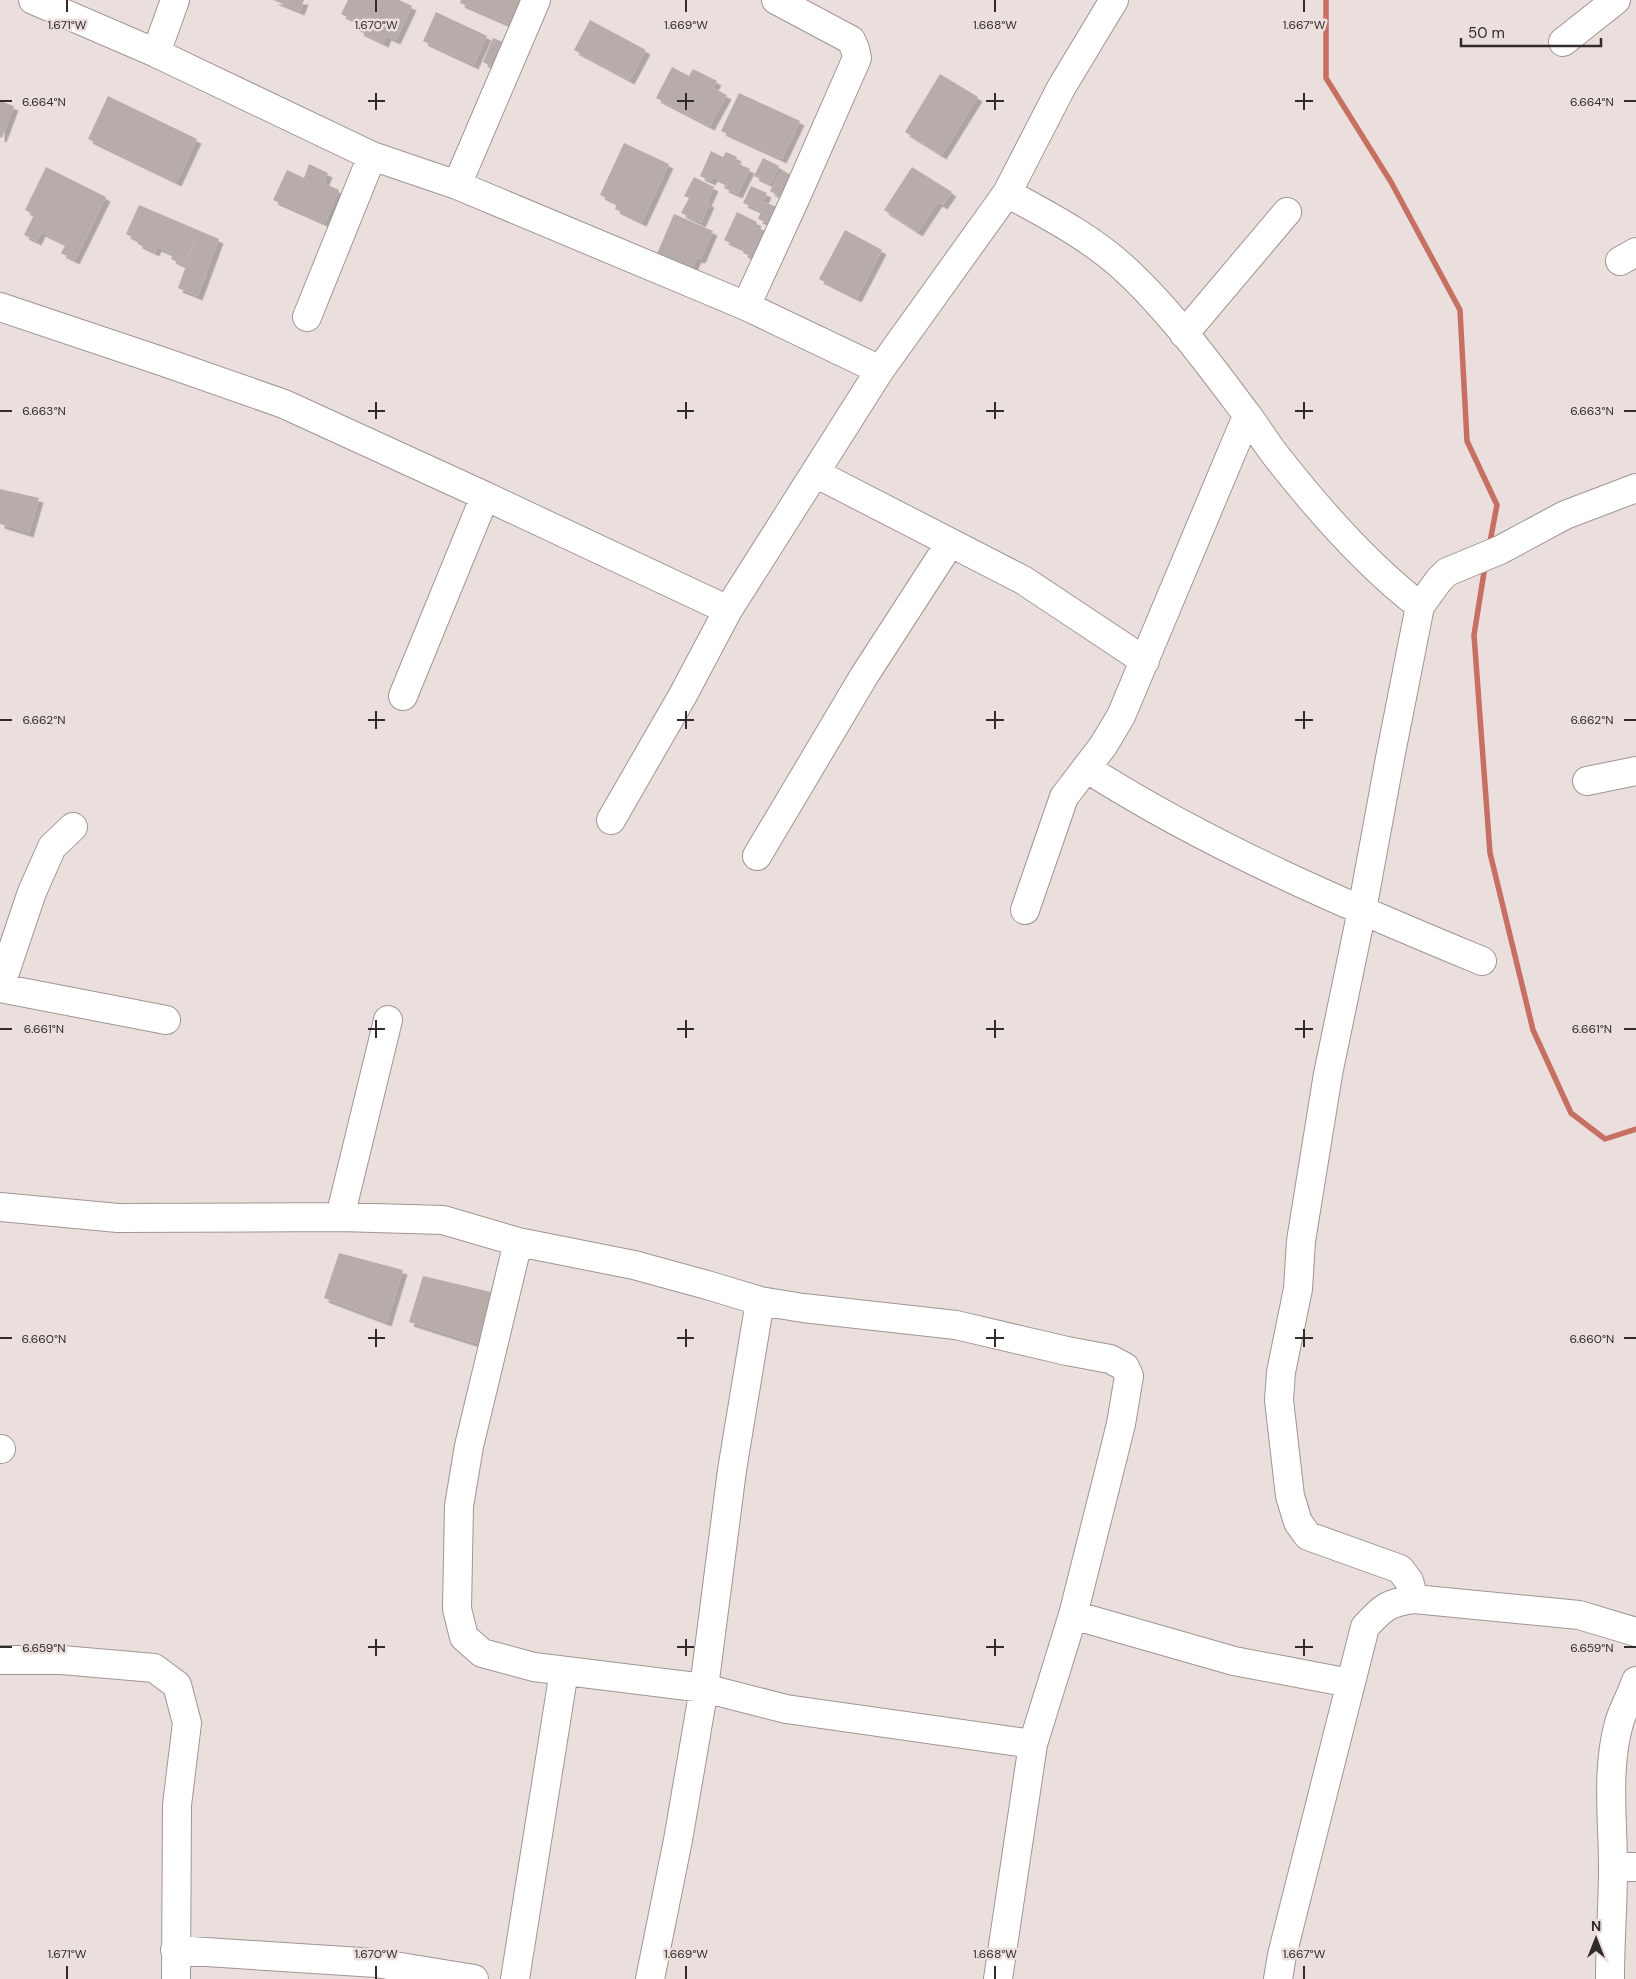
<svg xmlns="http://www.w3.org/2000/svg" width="1636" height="1979" viewBox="0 0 1636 1979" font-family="'DM Sans',sans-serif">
	<defs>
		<filter id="shadow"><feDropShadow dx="4.5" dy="4.5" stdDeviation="0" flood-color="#0004"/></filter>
	</defs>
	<rect width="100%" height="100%" fill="#ebdfdd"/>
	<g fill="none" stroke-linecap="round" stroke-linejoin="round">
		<path stroke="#c57062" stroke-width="5.5" d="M1326,0V78L1391,182L1460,310L1467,441L1497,505L1489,547
			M1485,566L1474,635L1490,853L1533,1030L1571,1113L1605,1139L1636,1129"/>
	</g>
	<path fill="#b8acaa" filter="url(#shadow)" d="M273,0H304L300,11Z
		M348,0H399L412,6L396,40L387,36L384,43L359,31L362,24L341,14Z
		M461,0H524L513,26L460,3Z
		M436,12L487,36L474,65L423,41Z
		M590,20L646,50L630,80L574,50Z
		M493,38L506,43L495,68L483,62Z
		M672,67L689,76L693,69L717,81L713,88L727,95L710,126L656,98Z
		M940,74L978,97L942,155L905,132Z
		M739,93L800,121L782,159L721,131Z
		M108,96L197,139L177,182L88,139Z
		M0,101L14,106L2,138L0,137Z
		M624,143L669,164L642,222L615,209L617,203L600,195Z
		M711,151L723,157L726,152L737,157L735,162L750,169L738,194L724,188L726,183L713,177L711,181L700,176Z
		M763,158L779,166L771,184L754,176Z
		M309,164L328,173L324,183L339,190L325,223L273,200L287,170L304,178Z
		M46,167L106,197L75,260L61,253L66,244L41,232L37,241L24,235L34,215L25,210Z
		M912,167L952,192L943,205L938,202L918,232L884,210Z
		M782,170L802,181L790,203L770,191Z
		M694,177L714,187L707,202L710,203L701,223L681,213L689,198L684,196Z
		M751,186L767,193L759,210L743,203Z
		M765,202L788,212L781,228L758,219Z
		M139,205L219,239L198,296L178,288L196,238L184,265L171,259L173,254L157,247L155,252L138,244V240L126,234Z
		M737,212L757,222L755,227L771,233L760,260L743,253L744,249L724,240Z
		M674,214L713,231L701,259L697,258L691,271L656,256Z
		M845,230L882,250L857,298L819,279Z
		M0,489L39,498L29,533L0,524Z
		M339,1253L403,1270L387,1322L324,1298Z
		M423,1276L491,1292L478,1344L409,1322Z"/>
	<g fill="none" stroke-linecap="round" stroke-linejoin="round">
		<defs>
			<path id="minor" d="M33,0L156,53L372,156L457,185L746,306L880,370
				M1563,42L1616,0
				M156,53L175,0
				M457,185L536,0
				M1007,193C1049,216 1092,238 1127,271C1171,312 1212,368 1248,416C1259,431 1269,448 1281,462C1322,514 1368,566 1420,606L1390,758L1362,910L1328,1074L1301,1241L1298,1289L1281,1372L1279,1400L1290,1496L1298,1522L1308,1536L1400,1569L1409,1581L1414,1599
				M1620,261L1636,252
				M746,306L796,197L857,58L855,49L851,40L776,0
				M0,307L164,362L284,404L485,496L728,610
				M307,317L372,156
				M1184,334L1287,212
				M815,473L1023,580L1145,661
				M1420,606L1439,580L1447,572L1500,550L1565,515L1636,488
				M403,696L485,496
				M1086,768C1210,847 1346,905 1482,961
				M1587,781L1636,771
				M611,820L683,695L728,610L880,370L1007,193L1061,88L1114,0
				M757,856L864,676L950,543
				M1025,910L1064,797L1103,746L1121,716L1247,416
				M0,987L32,892L52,847L73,827
				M0,988L166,1020
				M0,1207L118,1218L340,1217L443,1220L518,1242L634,1265L707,1285L760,1301L803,1308L956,1325L1067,1351L1110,1359L1125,1367L1129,1376L1121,1424L1107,1480L1073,1615L1033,1744L998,1979
				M340,1217L388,1020
				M518,1242L469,1446L459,1506L457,1609L464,1637L482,1653L534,1667L704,1688L786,1709L1033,1744
				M0,1449H1
				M1073,1615L1234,1661L1350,1683
				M0,1660H62L154,1668L177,1685L187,1723L177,1805L176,1979
				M1613,1867H1636
				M175,1950L376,1963L474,1979
				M515,1979L564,1671
				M650,1979L678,1840L704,1688L732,1470L760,1301
				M1278,1979L1282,1955L1365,1627C1383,1607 1388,1603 1414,1599L1579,1615L1636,1632
				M1610,1979C1610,1942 1613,1905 1613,1868C1613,1820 1606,1770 1619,1723C1623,1709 1631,1696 1636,1681"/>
		</defs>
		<use href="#minor" stroke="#a09593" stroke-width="30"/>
		<use href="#minor" stroke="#fff" stroke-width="28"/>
	</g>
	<path fill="none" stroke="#312c2b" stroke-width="2" d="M67,0V12M376,0V12M686,0V12M995,0V12M1304,0V12M376,93V110M686,93V110M995,93V110M1304,93V110M0,101H12M368,101H385M677,101H694M986,101H1004M1295,101H1313M1624,101H1636M376,402V419M686,402V419M995,402V419M1304,402V419M0,411H12M368,411H385M677,411H694M986,411H1004M1295,411H1313M1624,411H1636M376,711V729M686,711V729M995,711V729M1304,711V729M0,720H12M368,720H385M677,720H694M986,720H1004M1295,720H1313M1624,720H1636M376,1020V1038M686,1020V1038M995,1020V1038M1304,1020V1038M0,1029H12M368,1029H385M677,1029H694M986,1029H1004M1295,1029H1313M1624,1029H1636M376,1329V1347M686,1329V1347M995,1329V1347M1304,1329V1347M0,1338H12M368,1338H385M677,1338H694M986,1338H1004M1295,1338H1313M1624,1338H1636M376,1639V1656M686,1639V1656M995,1639V1656M1304,1639V1656M0,1647H12M368,1647H385M677,1647H694M986,1647H1004M1295,1647H1313M1624,1647H1636M67,1966V1979M376,1966V1979M686,1966V1979M995,1966V1979M1304,1966V1979"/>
	<g font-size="12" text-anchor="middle" fill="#312c2b" stroke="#ebdfdd" stroke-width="5" stroke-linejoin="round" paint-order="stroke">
		<text x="67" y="29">1.671°W</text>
		<text x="376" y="29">1.670°W</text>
		<text x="686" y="29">1.669°W</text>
		<text x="995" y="29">1.668°W</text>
		<text x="1304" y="29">1.667°W</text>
		<text x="44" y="106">6.664°N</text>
		<text x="1592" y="106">6.664°N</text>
		<text x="44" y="415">6.663°N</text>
		<text x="1592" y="415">6.663°N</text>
		<text x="44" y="724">6.662°N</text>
		<text x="1592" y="724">6.662°N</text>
		<text x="44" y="1033">6.661°N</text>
		<text x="1592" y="1033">6.661°N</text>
		<text x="44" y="1343">6.660°N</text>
		<text x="1592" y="1343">6.660°N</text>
		<text x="44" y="1652">6.659°N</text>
		<text x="1592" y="1652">6.659°N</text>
		<text x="67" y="1958">1.671°W</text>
		<text x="376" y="1958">1.670°W</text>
		<text x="686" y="1958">1.669°W</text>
		<text x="995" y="1958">1.668°W</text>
		<text x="1304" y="1958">1.667°W</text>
	</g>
	<g transform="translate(1596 1939)" stroke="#ebdfdd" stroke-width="4" paint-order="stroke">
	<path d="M0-4L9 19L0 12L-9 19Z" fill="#312c2b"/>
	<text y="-8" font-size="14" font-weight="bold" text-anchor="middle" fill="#312c2b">N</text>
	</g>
	<path d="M1461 38v8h140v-8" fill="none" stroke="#312c2b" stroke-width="2.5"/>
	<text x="1468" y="38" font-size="15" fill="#312c2b" stroke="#ebdfdd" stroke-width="4" paint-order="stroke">50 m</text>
</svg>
